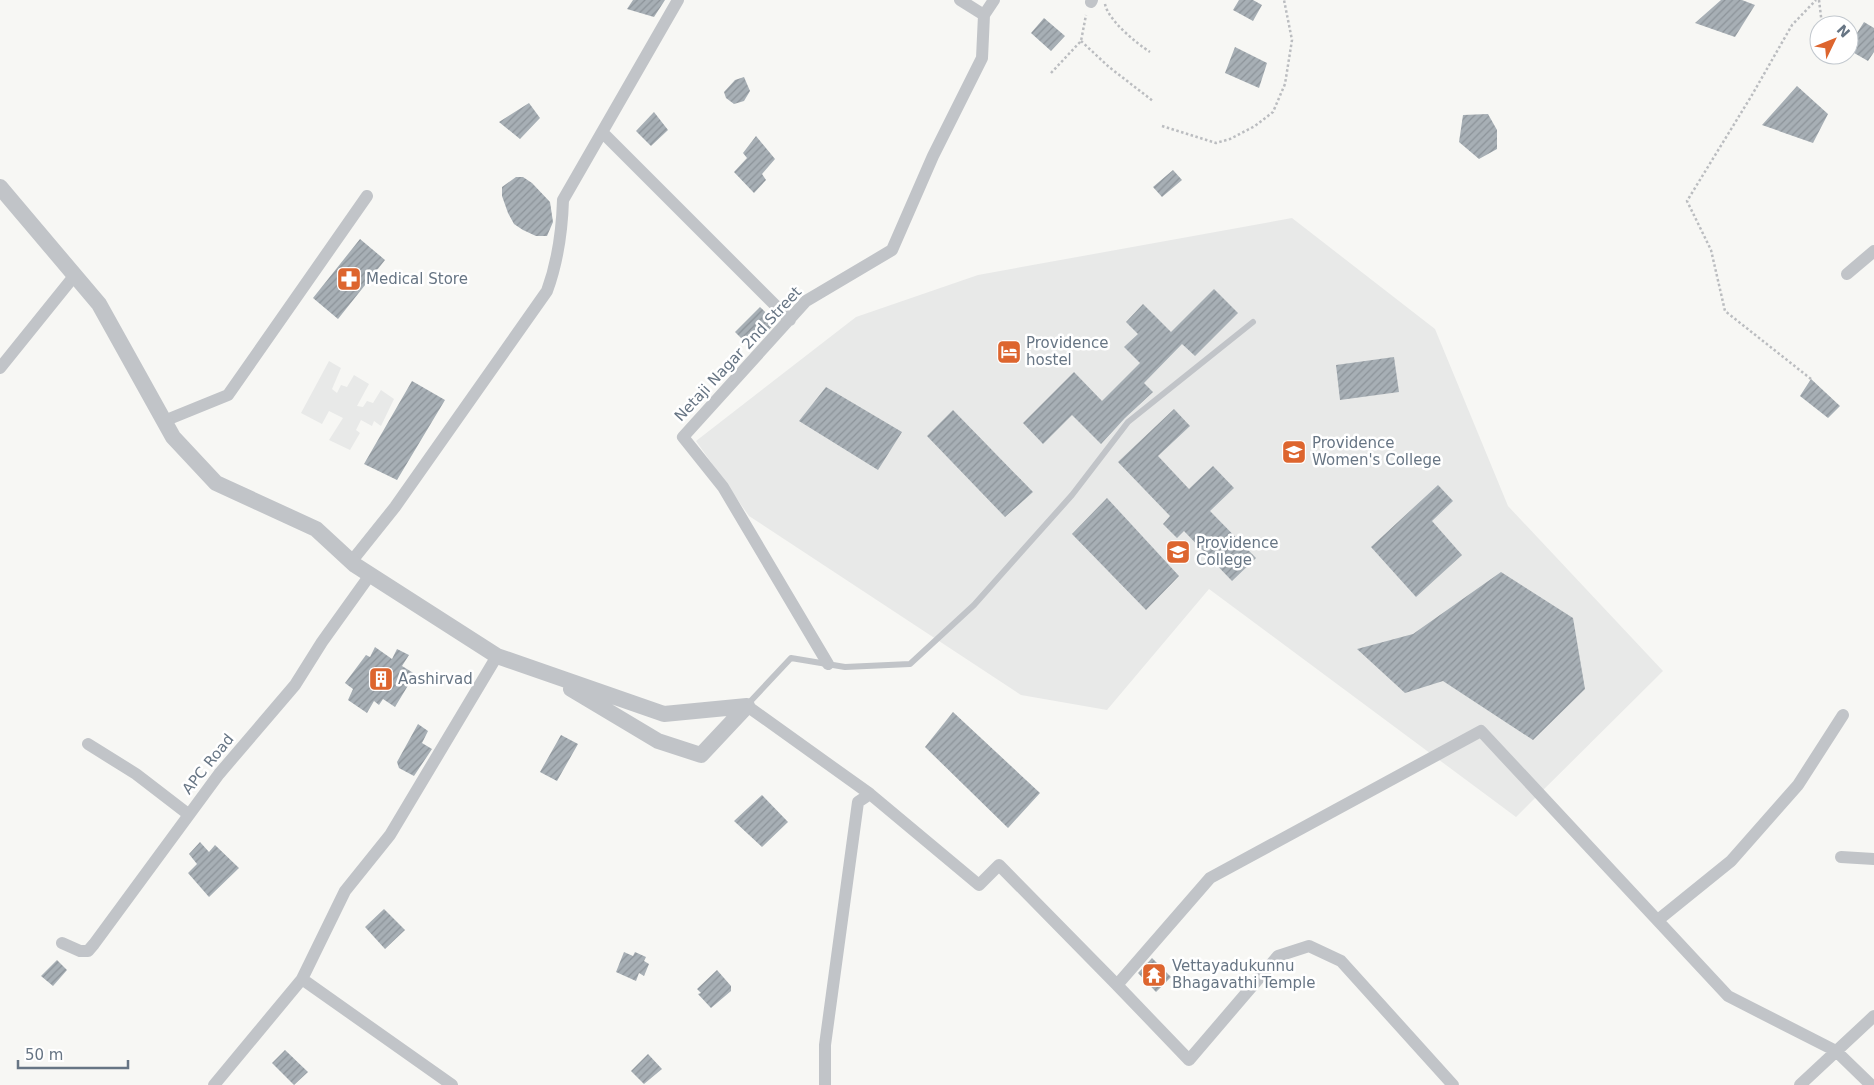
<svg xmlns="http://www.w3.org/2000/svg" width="1874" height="1085" viewBox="0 0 1874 1085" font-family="'DejaVu Sans',sans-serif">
	<defs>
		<pattern id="building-hatch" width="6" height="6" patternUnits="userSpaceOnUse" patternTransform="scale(1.25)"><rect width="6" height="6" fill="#a7afb5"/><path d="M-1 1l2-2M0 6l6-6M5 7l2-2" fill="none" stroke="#8c9399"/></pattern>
	</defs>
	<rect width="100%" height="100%" fill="#f7f7f4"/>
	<path fill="#e8e9e8" d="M1292,218L1435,329L1508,506L1663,671L1516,817L1209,589L1107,710L1021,695L749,516L696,441L856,317L978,275Z
		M329,361L341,368L332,389L337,393L341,385L347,387L354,375L369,384L357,406L363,407L367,401L373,403L381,390L394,399L381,426L374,421L372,426L361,420L356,430L360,433L350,450L329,440L343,418L329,411L322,424L301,413Z"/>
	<path fill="url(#building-hatch)" d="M633,0H665L654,17L627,9Z
		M1239,0H1253L1262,5L1253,21L1233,10Z
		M1721,0H1742L1755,5L1735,37L1695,23Z
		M1044,18L1065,36L1051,51L1031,33Z
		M1864,22L1874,28V52L1868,61L1849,50V29L1857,33Z
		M1235,47L1267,63L1259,88L1225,73Z
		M744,77L750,91L744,101L734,104L726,98L724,92L735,80Z
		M1797,86L1828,114L1813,143L1762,125Z
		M529,103L540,118L520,139L499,122Z
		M654,112L668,130L651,146L636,131Z
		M1488,114L1497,130V149L1479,159L1459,142L1463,115Z
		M756,136L775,159L762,174L766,180L754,193L734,172L747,158L743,153Z
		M1173,170L1182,180L1162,197L1153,187Z
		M516,177H523L532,183L550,202L553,222L547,236H536L523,230L514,224L508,213L502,196V187Z
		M360,239L385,260L338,319L313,298Z
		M1214,289L1238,313L1195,356L1182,344L1144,383L1153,392L1125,418L1101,444L1072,415L1043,444L1023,423L1074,372L1102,401L1140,363L1124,347L1138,334L1126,322L1143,304L1171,332Z
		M760,307L776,322L752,349L735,332Z
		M1394,357L1399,392L1340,400L1336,365Z
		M1811,379L1840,406L1828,418L1800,396Z
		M412,381L445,400L397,480L364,464Z
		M826,387L902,432L878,470L799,421Z
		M1174,409L1190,426L1158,456L1189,489L1213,466L1234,488L1210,511L1256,558L1232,581L1184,531L1177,538L1163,524L1170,516L1118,462Z
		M953,410L1033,492L1005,517L927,436Z
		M1438,485L1453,501L1432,521L1462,555L1416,597L1371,547Z
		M1107,498L1179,576L1146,610L1072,534Z
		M1501,572L1573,618L1585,689L1533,740L1443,681L1405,693L1357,649L1413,634Z
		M375,647L392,659L397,649L409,655L402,666L415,674L395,707L383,699L379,705L374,701L367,713L348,700L353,689L345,683L366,655L370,657Z
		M953,712L1040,793L1008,828L925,747Z
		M418,724L428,731L422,743L432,749L414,776L399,768L397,762Z
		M561,735L578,744L557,781L540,772Z
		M762,795L788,822L762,847L734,821Z
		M200,842L209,852L215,845L239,868L209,897L188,873L197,864L189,854Z
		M384,909L405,930L385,949L365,927Z
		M624,952L633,956L635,952L646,957L644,961L649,964L644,976L639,973L636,981L616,972Z
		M1152,958L1171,977L1156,992L1138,973Z
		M57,960L67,970L53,986L41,976Z
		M717,970L731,986V991L711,1008L698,994L701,993L697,989Z
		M285,1050L308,1072L294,1085L272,1063Z
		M648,1054L662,1069L644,1084L631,1071Z"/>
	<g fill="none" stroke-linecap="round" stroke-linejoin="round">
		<path stroke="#bbbdc0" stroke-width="2.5" stroke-dasharray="2.5 2.5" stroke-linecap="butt" d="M1819,0L1822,25
			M1105,4C1108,20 1136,43 1150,52
			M1081,41L1109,67L1153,101
			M1051,73L1081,41L1086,15
			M1162,126L1216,143L1230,139L1255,126L1273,112L1285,84L1292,40L1284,0
			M1811,379L1725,311L1711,250L1687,201L1752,95L1792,25L1816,0"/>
		<path stroke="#c1c4c8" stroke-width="6" d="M747,705L791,658L845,667L910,664L974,605L1072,495L1128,422L1253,322"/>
		<path stroke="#c1c4c8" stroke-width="12" d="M960,0L984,15
			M1091,2L1092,0
			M603,133L790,320
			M1847,274L1874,251
			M0,368L75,275
			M164,421L228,395L367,196
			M351,562L395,507L547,291C558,261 562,232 563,200L678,0
			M828,664L723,487L683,437L806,301L892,250L933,156L982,58L984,15L994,0
			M747,706L870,794
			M88,744L136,774L188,814
			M1841,857L1874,859
			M1658,920L1731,861L1798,785L1843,715
			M62,943L80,951H88L94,944L219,774L295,685L322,642L370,575
			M302,979L452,1085
			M1117,985L1189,1060L1278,956L1309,946L1341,961L1453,1085
			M214,1085L302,979L345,891L390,835L497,656
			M825,1085V1045L858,802L870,794L979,885L999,865L1117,985L1210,878L1481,731L1728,996L1836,1051L1871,1085
			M1800,1085L1874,1016"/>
		<path stroke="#c1c4c8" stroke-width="16" d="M0,187L99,304L173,437L216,483L316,529L355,565L497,656L664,714L747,706
			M571,689L658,741L701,755L747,706"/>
	</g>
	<defs>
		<symbol id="pharmacy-square" viewBox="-11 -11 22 22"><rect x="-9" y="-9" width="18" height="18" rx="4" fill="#dd652e" stroke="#fff"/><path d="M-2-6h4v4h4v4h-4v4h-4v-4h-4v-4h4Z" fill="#fff"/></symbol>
		<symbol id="hotel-square" viewBox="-11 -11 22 22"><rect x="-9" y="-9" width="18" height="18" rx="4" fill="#dd652e" stroke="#fff"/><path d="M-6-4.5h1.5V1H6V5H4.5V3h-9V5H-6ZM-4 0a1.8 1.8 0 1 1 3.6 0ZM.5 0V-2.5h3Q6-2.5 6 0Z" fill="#fff"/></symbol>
		<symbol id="university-square" viewBox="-11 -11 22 22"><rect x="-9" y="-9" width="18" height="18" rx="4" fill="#dd652e" stroke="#fff"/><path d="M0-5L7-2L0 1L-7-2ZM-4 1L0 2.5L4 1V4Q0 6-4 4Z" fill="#fff"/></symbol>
		<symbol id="building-square" viewBox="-11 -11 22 22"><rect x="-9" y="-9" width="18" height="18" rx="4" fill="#dd652e" stroke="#fff"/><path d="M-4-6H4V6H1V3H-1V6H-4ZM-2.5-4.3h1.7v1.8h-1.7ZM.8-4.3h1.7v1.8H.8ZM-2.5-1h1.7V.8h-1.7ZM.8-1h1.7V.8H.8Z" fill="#fff"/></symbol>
		<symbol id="temple-square" viewBox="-11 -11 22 22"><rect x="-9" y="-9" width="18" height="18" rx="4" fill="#dd652e" stroke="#fff"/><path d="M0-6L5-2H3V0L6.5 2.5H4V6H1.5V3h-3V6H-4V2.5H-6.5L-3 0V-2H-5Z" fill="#fff"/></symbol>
	</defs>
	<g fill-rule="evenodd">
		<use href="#pharmacy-square" x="335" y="265" width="28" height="28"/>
		<use href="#hotel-square" x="995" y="338" width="28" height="28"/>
		<use href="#university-square" x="1280" y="438" width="28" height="28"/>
		<use href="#university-square" x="1164" y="538" width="28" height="28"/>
		<use href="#building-square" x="367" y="665" width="28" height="28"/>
		<use href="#temple-square" x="1140" y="961" width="28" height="28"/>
	</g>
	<g text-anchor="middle" stroke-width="5" stroke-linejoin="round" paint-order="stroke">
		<g font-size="15" fill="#677584" stroke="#fff" text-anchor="start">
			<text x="366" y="284">Medical Store</text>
			<text x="1026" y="348">Providence<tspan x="1026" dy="17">hostel</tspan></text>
			<text x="1312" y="448">Providence<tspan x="1312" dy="17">Women's College</tspan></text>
			<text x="1196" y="548">Providence<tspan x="1196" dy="17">College</tspan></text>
			<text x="398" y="684">Aashirvad</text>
			<text x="1172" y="971">Vettayadukunnu<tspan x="1172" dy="17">Bhagavathi Temple</tspan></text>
		</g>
		<g font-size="15" fill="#677584" stroke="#fff">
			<text transform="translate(738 354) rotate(-47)" y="5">Netaji Nagar 2nd Street</text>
			<text transform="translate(208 764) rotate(-51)" y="5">APC Road</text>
		</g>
	</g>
	<g transform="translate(1834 40) rotate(47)"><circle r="24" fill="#ffffff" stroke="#c2c8ce"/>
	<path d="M0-4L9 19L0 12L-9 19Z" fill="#dd652e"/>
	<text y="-8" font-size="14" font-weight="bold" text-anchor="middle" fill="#677584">N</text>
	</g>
	<path d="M18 1060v8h110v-8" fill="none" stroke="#677584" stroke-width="2.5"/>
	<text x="25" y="1060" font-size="15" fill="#677584" stroke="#ffffff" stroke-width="4" paint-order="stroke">50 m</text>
</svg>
